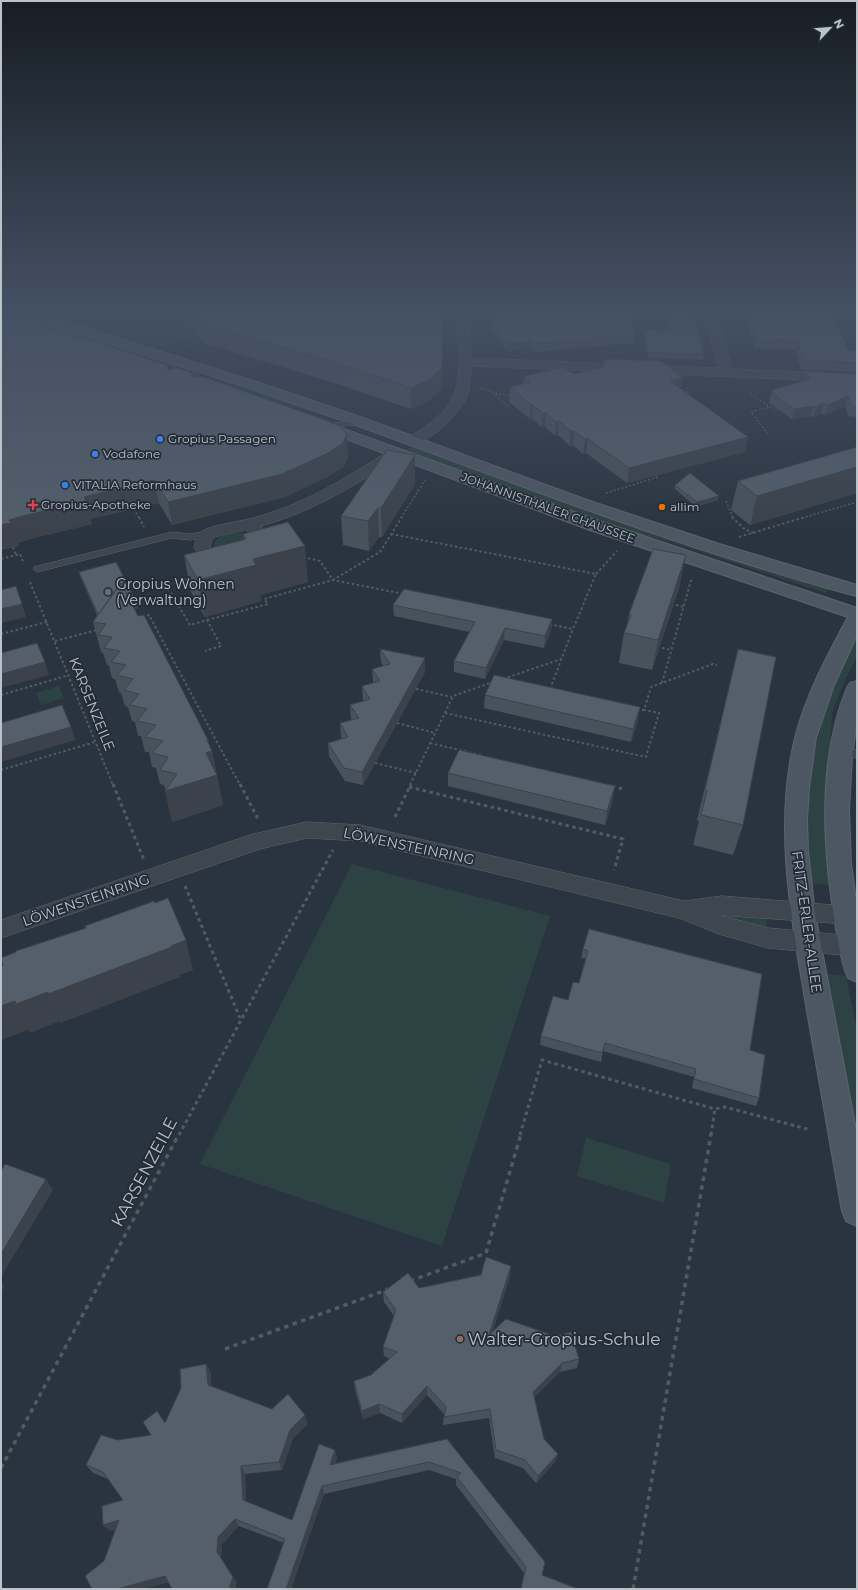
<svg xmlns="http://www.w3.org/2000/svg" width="858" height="1590" viewBox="0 0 858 1590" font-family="Montserrat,sans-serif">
	<rect width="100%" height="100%" fill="#2a3440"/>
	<path fill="#2d4242" d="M12,314L191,367L194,370L187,372L6,317Z
		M207,377H212L335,417C327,421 223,384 207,379Z
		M412,447L423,449C557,500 691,551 829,589L826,593L673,543L607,525L405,450Z
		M242,533L251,538L216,549L214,545C217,533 231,533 242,533Z
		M855,640H857V656L842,687L832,713L825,822L829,885L810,883C803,795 813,718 855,640Z
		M59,686L64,698L41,705L36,693Z
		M352,864L550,916L442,1246L200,1164Z
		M718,915L765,916L767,929L719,917Z
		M826,974L846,976L857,1031V1134Z
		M586,1138L671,1164L664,1203L577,1176Z"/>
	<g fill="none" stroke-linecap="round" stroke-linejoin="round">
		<defs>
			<path id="lane" d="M203,367L205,368V370L182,387H176V383Z
				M361,420H364V424L326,428L322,426L326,424Z
				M209,531L212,532V536L190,540L172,538L37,572L33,569L34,567L172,532L190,534Z
				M842,748L857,750V758L838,755L837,752L838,749Z"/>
			<path id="street" d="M456,313H468L471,358L718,368L704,313H716L732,369L857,374V382L471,366C471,378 470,390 465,400C458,415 425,448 408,444L406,441L408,438C421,429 437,420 447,407C466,381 457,343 456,313Z
				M395,449L400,450L402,453L400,456C354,486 314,511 261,526C292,562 215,579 194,548C195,541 197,534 204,530C217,524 245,521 260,516C308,502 348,477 390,450ZM247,530L252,536V544C245,558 220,557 210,547L212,540L215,537Z
				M307,822L360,825L684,901L722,896L846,906L854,908L857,914L854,922L846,924L718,915L768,928L852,936L857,938V954L852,956L768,948L719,934L679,918L360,841L307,838L260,849L1,938V920L250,835Z"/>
			<path id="secondary" d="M12,313H33L87,328L260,383L366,419L587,500L719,544L857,585V596C827,589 797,579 767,570C628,528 494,475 358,426C245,385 130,349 13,316Z
				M319,420L602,522L857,608V635L834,685L816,738L809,788L807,820L808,851L815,914L857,1135V1226L846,1221L842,1211C830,1145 819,1078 807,1011C792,921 773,828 795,738C806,695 827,656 848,617L590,530L314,427L312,424L314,421Z
				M857,681V720L852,756L849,810L851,864L857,907V982L848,978C841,963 839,945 836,928C823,853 817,760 847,688L850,683Z"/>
		</defs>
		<use href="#lane" stroke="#5c646e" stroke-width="1"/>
		<use href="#street" stroke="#5c646e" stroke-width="1"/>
		<use href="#secondary" stroke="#5c646e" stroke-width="2"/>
		<path stroke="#4d5e60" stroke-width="1.5" stroke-dasharray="2 2" stroke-linecap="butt" d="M109,313L134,315L143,313
			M178,313L165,318L166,323L161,327L167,333L186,338
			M170,341L201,335
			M186,347L203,338
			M480,388L502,395L512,396
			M749,389L751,394L774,410L781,409
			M492,392L510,408
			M684,394L688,393L686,386
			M768,434L751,412L769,407
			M606,493L658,477L653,474
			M726,501L733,518
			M134,509L139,518
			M401,518L425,480
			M802,518L857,502"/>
		<path stroke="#4d5e60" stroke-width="2" stroke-dasharray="2.5 2.5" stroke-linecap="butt" d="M139,517L144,527
			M732,517L743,528L753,533
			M391,534L596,574L573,629L548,624
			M739,537L805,517
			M13,547L16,555
			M303,557L320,561L333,580L380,552L402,517
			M1,559L20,554L24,564
			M596,574L617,551
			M191,578L166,585L190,625L207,620L221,646L205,651
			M30,582L113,785
			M676,605L684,607
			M142,617L149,615L240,785
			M207,620L268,604L264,599L333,580L404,594
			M1,634L47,622
			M55,641L97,630
			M662,648L671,650
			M503,679L561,659
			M662,683L692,577
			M416,689L452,697
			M550,689L573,629
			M1,695L69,675
			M637,709L644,710L651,687L713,664L717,665
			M445,713L646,757L659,713L644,710
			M397,723L435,733
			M430,743L481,755
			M375,763L416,773
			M1,770L95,742
			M410,785L453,696L493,682"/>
		<path stroke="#4d5e60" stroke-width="3" stroke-dasharray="3.5 3.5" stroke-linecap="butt" d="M113,784L144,860
			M240,784L259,821
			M612,786L623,789
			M409,787L623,839L614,870
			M395,817L411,784
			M185,886L240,1018
			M179,1135L333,850
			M520,1135L542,1060L715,1109L725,1107L811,1130
			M711,1135L715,1109"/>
		<path stroke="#4d5e60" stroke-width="3.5" stroke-dasharray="4.5 4.5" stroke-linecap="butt" d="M410,1281L486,1253L521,1134
			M225,1349L389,1289
			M1,1468L179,1134
			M633,1589L711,1134"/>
		<use href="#lane" fill="#3e4650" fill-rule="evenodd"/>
		<use href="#street" fill="#3e4650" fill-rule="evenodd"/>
		<use href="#secondary" fill="#4d5663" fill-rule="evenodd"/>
	</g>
	<path fill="#48525c" d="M185,313H438L442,386L440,391L429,401L411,409L344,386L204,343L186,319Z
		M490,313L634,335L633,343L534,352L532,348L507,351L489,325Z
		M667,313H694L704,354L703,360L648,358L644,336L645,330L671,331Z
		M750,313L848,350L857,351V372L801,370L795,350L755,349L748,322Z
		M1,315L168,370L192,377L348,456L344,466L329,476L285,497L172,525L159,503L90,519L92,524L30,539L17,543L18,546L1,550Z
		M604,359L681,389L748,437L745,452L627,483L586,453L583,454L573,445L570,446L558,435L555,436L545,427H542L532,419H530L509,402L510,387L523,384L524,376L574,374L603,367Z
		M807,371L857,374V417L849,416L845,406L825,415L821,413L813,417L810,416L792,419L769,403L772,390L799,382V381L805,380Z
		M857,447V493L750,525L731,510L738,481Z
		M415,455V484L382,537H379L369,551L343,545L341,516Z
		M675,485L718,500L696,507L675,489Z
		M243,534L308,582L260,595L261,601L205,617L191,592L184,555L244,540Z
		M79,572L138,608L134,609L138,616L208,740L209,745L212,751L223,805L172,822L164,785L160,784L156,768L152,767L149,752H145L141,736H138L135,722L132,721L128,707L125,706L121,693L119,692L115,679L112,678L109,666L107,665L103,653L101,652L93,622L97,615L80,576Z
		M680,585L652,670L619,663L624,633L627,624L629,614Z
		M393,605L552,619L551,631L544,648L504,640L485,679L454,672V661L469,632L394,616Z
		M380,649L425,658V672L363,785L345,781L329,756L328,743L342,739L341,737L340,723L352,720L351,719L350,705L364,701L363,700L362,686L373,683V682L372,669L383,666L381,662Z
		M738,649L743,825L733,855L693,845L699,821L697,820Z
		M485,695L640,707L638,720L631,742L484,708Z
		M448,773L613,799L605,825L448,786Z
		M589,929L750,1050L759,1098L756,1106L692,1088L694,1077L603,1051L601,1062L540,1045L541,1036L568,1000L579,983L586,959L581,958L583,949Z
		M510,1276L492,1333L579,1359L577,1368L560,1372L534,1397L544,1439L555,1462L536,1483L523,1468L495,1458L489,1418L443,1425L444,1414L427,1395L402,1423L380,1413L363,1419L355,1390L354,1381L371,1375L389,1359L384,1356L383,1347L394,1316L384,1302L383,1292L419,1288Z
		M206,1364L211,1373V1386L272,1409L305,1415L307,1424L293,1438L282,1470L245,1474L246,1502L292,1520L335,1450L337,1458L335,1463L447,1439L542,1575L578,1589H521L524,1573L456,1485V1479L429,1470L324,1494L291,1589H267L284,1543L239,1526L222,1544L221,1559L237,1583H169L104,1561L115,1530L110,1531L103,1525L123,1500L108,1479L93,1473L86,1465L118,1440L151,1435L165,1423L181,1388Z"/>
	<path fill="#3b424b" d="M532,341V348L507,351V343Z
		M442,365V386L440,391L429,401L411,409V388Z
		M683,378L680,392L670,381Z
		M848,396L845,406L825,415L828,405Z
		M824,403L821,413L813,417L816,407Z
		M531,405H533L532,419H530Z
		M813,406L810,416L792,419L795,409Z
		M546,412L545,427H542L543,413Z
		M559,421L558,435L555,436L556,422Z
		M571,431H574L573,445L570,446Z
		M347,434L348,456L344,466L329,476L285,497L172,525L168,502Z
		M748,437L745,452L627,483L629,468Z
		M585,439H588L586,453L583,454Z
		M415,455V484L382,537L381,508Z
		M857,467V493L750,525L757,496Z
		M154,480L159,503L90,519L92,524L30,539L17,543L18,546L1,550V525L9,520L84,497Z
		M719,496L718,500L696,507L697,502Z
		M378,508L379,537L369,551L368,521Z
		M305,546L308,582L260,595L261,601L205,617L198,580L253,559Z
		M686,555L680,585L652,670L658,640Z
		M137,603L138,608L99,618L98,614Z
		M22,604L26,617L1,623V609Z
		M552,619L551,631L544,648L545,636Z
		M505,628L504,640L485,679L486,668Z
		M425,658V672L363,785L362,772Z
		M45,662L49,675L1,688V674Z
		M640,707L638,720L631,742L633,729Z
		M71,727L75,740L1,762V747Z
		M207,740H208L211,751H212L223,805L172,822L165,791L206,753Z
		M615,786L613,799L605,825L607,811Z
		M186,940L193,970L180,975V977L61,1023L60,1021L30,1033L28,1030L1,1040V1006L15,1001L48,992Z
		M46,1179L53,1190L1,1277V1254Z
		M511,1266L510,1276L488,1345L489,1335Z
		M1,1282L4,1287L1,1293Z
		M562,1363L560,1372L531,1401L533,1392Z
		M206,1364L211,1373L212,1394L208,1385Z
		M427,1386V1395L402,1423V1414Z
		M379,1404L380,1413L363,1419L362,1411Z
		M305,1415L307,1424L293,1438L282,1470L279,1462L290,1430Z
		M335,1450L337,1458L332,1472L330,1465Z
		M558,1454L555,1462L536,1483L538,1476Z
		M241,1466L245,1474L246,1508L243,1500Z
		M322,1486L324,1494L291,1589H286Z
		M235,1519L239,1526L222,1544L221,1559L237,1583L235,1589H229L217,1552L218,1537Z
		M119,1520L125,1527L110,1531L103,1525Z
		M165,1576L170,1582L144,1589H117Z"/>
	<path fill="#545f6b" stroke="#3b424b" d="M194,313H438L443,317L442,365L440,370L429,380L411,388L342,365L201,322Z
		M490,313H631L634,335L534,344L532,341L507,343L489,318Z
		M669,313H694L704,354L648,352L645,330L673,331Z
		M750,313H833L848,350L857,351V363L804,360L797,340L757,339Z
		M1,315L99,343L167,365L168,370L177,368L190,372L192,377H204L328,421L339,426L347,434L343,443L328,453L282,474L168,502L154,480L84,497L86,501L23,516L9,520L11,523L1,525Z
		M604,359L661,361L683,378L670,381L748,437L629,468L588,439H585L574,431H571L559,421L556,422L546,412L543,413L533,405H531L510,387L531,382L524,376L564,367L574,374L604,367Z
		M807,371L857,374V407L852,406L848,396L828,405L824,403L816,407L813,406L795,409L772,393H774L772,390L801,382L799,381L810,379Z
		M857,447V467L757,496L738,481Z
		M387,450L415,455L381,508H378L368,521L341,516Z
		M690,473L719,496L697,502L675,485Z
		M288,522L305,546L253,559L256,565L198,580L184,555L246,539L243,534Z
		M653,549L686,555L658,640L624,633L631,615L629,614Z
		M116,562L137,603L132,604L121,583L99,614H98L79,572Z
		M121,583L138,616L144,615L208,740H207L212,751L206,753L217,775L165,791L177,774L160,770L168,757L152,753L163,741L145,737L156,725L137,721L147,709L130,705L139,694L124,690L133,679L117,675L126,665L111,662L120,651L104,648L112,637L98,635L106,624L93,622Z
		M16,586L22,604L1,609V590Z
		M404,589L552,619L545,636L505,628L486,668L454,661L475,622L393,605Z
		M37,643L45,662L1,674V653Z
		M380,649L425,658L362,772L344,768L328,743L348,737L340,723L359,718L350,705L370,699L362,686L380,681L372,669L390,664Z
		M738,649L776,657L743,825L701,815L707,790H705Z
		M494,675L640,707L633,729L485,695Z
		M62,705L71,727L1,747V723Z
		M459,750L615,786L607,811L448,773Z
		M168,898L186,940L171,946L172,947L48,994V992L16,1004L15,1001L1,1006V967L3,966L1,958L16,952V951L86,928L85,926L154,901L155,903Z
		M589,929L762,974L750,1050L765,1055L759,1098L694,1079L696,1069L605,1043L602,1053L541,1036L553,996L568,1000L573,982L579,983L588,951L583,949Z
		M5,1164L46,1179L1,1254V1171Z
		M486,1257L511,1266L489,1335L506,1319L555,1336L571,1332L579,1359L562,1363L533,1392L544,1439L558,1454L538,1476L525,1460L496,1450L490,1409L444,1417L446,1407L427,1386L402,1414L379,1404L362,1411L354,1381L371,1375L397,1352L383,1347L396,1310L383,1292L408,1273L419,1288L481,1275Z
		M206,1364L208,1385L272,1409L288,1394L305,1415L290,1430L279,1462L241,1466L243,1500L292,1520L319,1444L335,1450L330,1465L447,1439L545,1562L542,1575L578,1589H521L526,1567L457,1477L461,1473L429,1462L322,1486L286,1589H267L285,1539L235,1519L218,1537L217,1552L233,1577L229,1589H172L165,1576L117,1589H92L85,1576L104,1561L119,1520L103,1525L102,1506L123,1500L103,1472L86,1465L101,1435L118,1440L151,1435L143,1422L157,1411L165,1423L181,1388L180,1369Z"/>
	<linearGradient id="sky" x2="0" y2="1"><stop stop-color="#171d23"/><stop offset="0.58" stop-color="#445064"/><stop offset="1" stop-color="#445064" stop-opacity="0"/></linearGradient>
	<rect width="858" height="536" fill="url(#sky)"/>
	<g fill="#3f7fe0" stroke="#232b36" stroke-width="1.5">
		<circle cx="160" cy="439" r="4"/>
		<circle cx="95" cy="454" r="4"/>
		<circle cx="65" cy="485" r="4"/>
	</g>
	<path fill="#e0444e" stroke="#232b36" stroke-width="1.5" d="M31 499h4v4h4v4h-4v4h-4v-4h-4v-4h4z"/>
	<circle fill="#e8710a" stroke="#232b36" stroke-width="1.5" cx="662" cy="507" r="4"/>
	<circle fill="#5c6f8a" stroke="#232b36" stroke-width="1.5" cx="108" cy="592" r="4"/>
	<circle fill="#8d6e63" stroke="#232b36" stroke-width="1.5" cx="460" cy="1339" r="4"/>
	<g text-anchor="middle" stroke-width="3.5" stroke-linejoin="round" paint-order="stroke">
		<g font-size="12" fill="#bbc2ca" stroke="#232b36" text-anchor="start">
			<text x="168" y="443">Gropius Passagen</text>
			<text x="103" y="458">Vodafone</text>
			<text x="73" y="489">VITALIA Reformhaus</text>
			<text x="41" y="509">Gropius-Apotheke</text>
			<text x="670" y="511">allim</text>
		</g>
		<g font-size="12" fill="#bbc2ca" stroke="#232b36">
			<text transform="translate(548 508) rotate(20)" y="4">JOHANNISTHALER CHAUSSEE</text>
		</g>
		<g font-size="14" fill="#bbc2ca" stroke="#232b36" text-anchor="start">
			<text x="116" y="589">Gropius Wohnen<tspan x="116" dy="16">(Verwaltung)</tspan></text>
		</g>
		<g font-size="14" fill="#bbc2ca" stroke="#232b36">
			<text transform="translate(92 704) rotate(68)" y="5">KARSENZEILE</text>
			<text transform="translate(409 846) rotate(12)" y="5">LÖWENSTEINRING</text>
			<text transform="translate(86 900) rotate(-19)" y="5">LÖWENSTEINRING</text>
			<text transform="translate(807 922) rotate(82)" y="5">FRITZ-ERLER-ALLEE</text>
		</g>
		<g font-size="17" fill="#bbc2ca" stroke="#232b36">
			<text transform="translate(144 1172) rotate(-62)" y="6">KARSENZEILE</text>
		</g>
		<g font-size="17" fill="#bbc2ca" stroke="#232b36" text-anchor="start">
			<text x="468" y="1345">Walter-Gropius-Schule</text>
		</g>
	</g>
	<rect width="858" height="1590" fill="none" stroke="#bbc2ca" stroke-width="4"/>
	<g transform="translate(830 28) rotate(64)" stroke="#232b36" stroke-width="3" paint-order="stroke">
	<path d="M0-3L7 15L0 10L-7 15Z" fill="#bbc2ca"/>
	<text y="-6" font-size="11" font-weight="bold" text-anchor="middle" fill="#bbc2ca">N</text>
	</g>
</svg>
